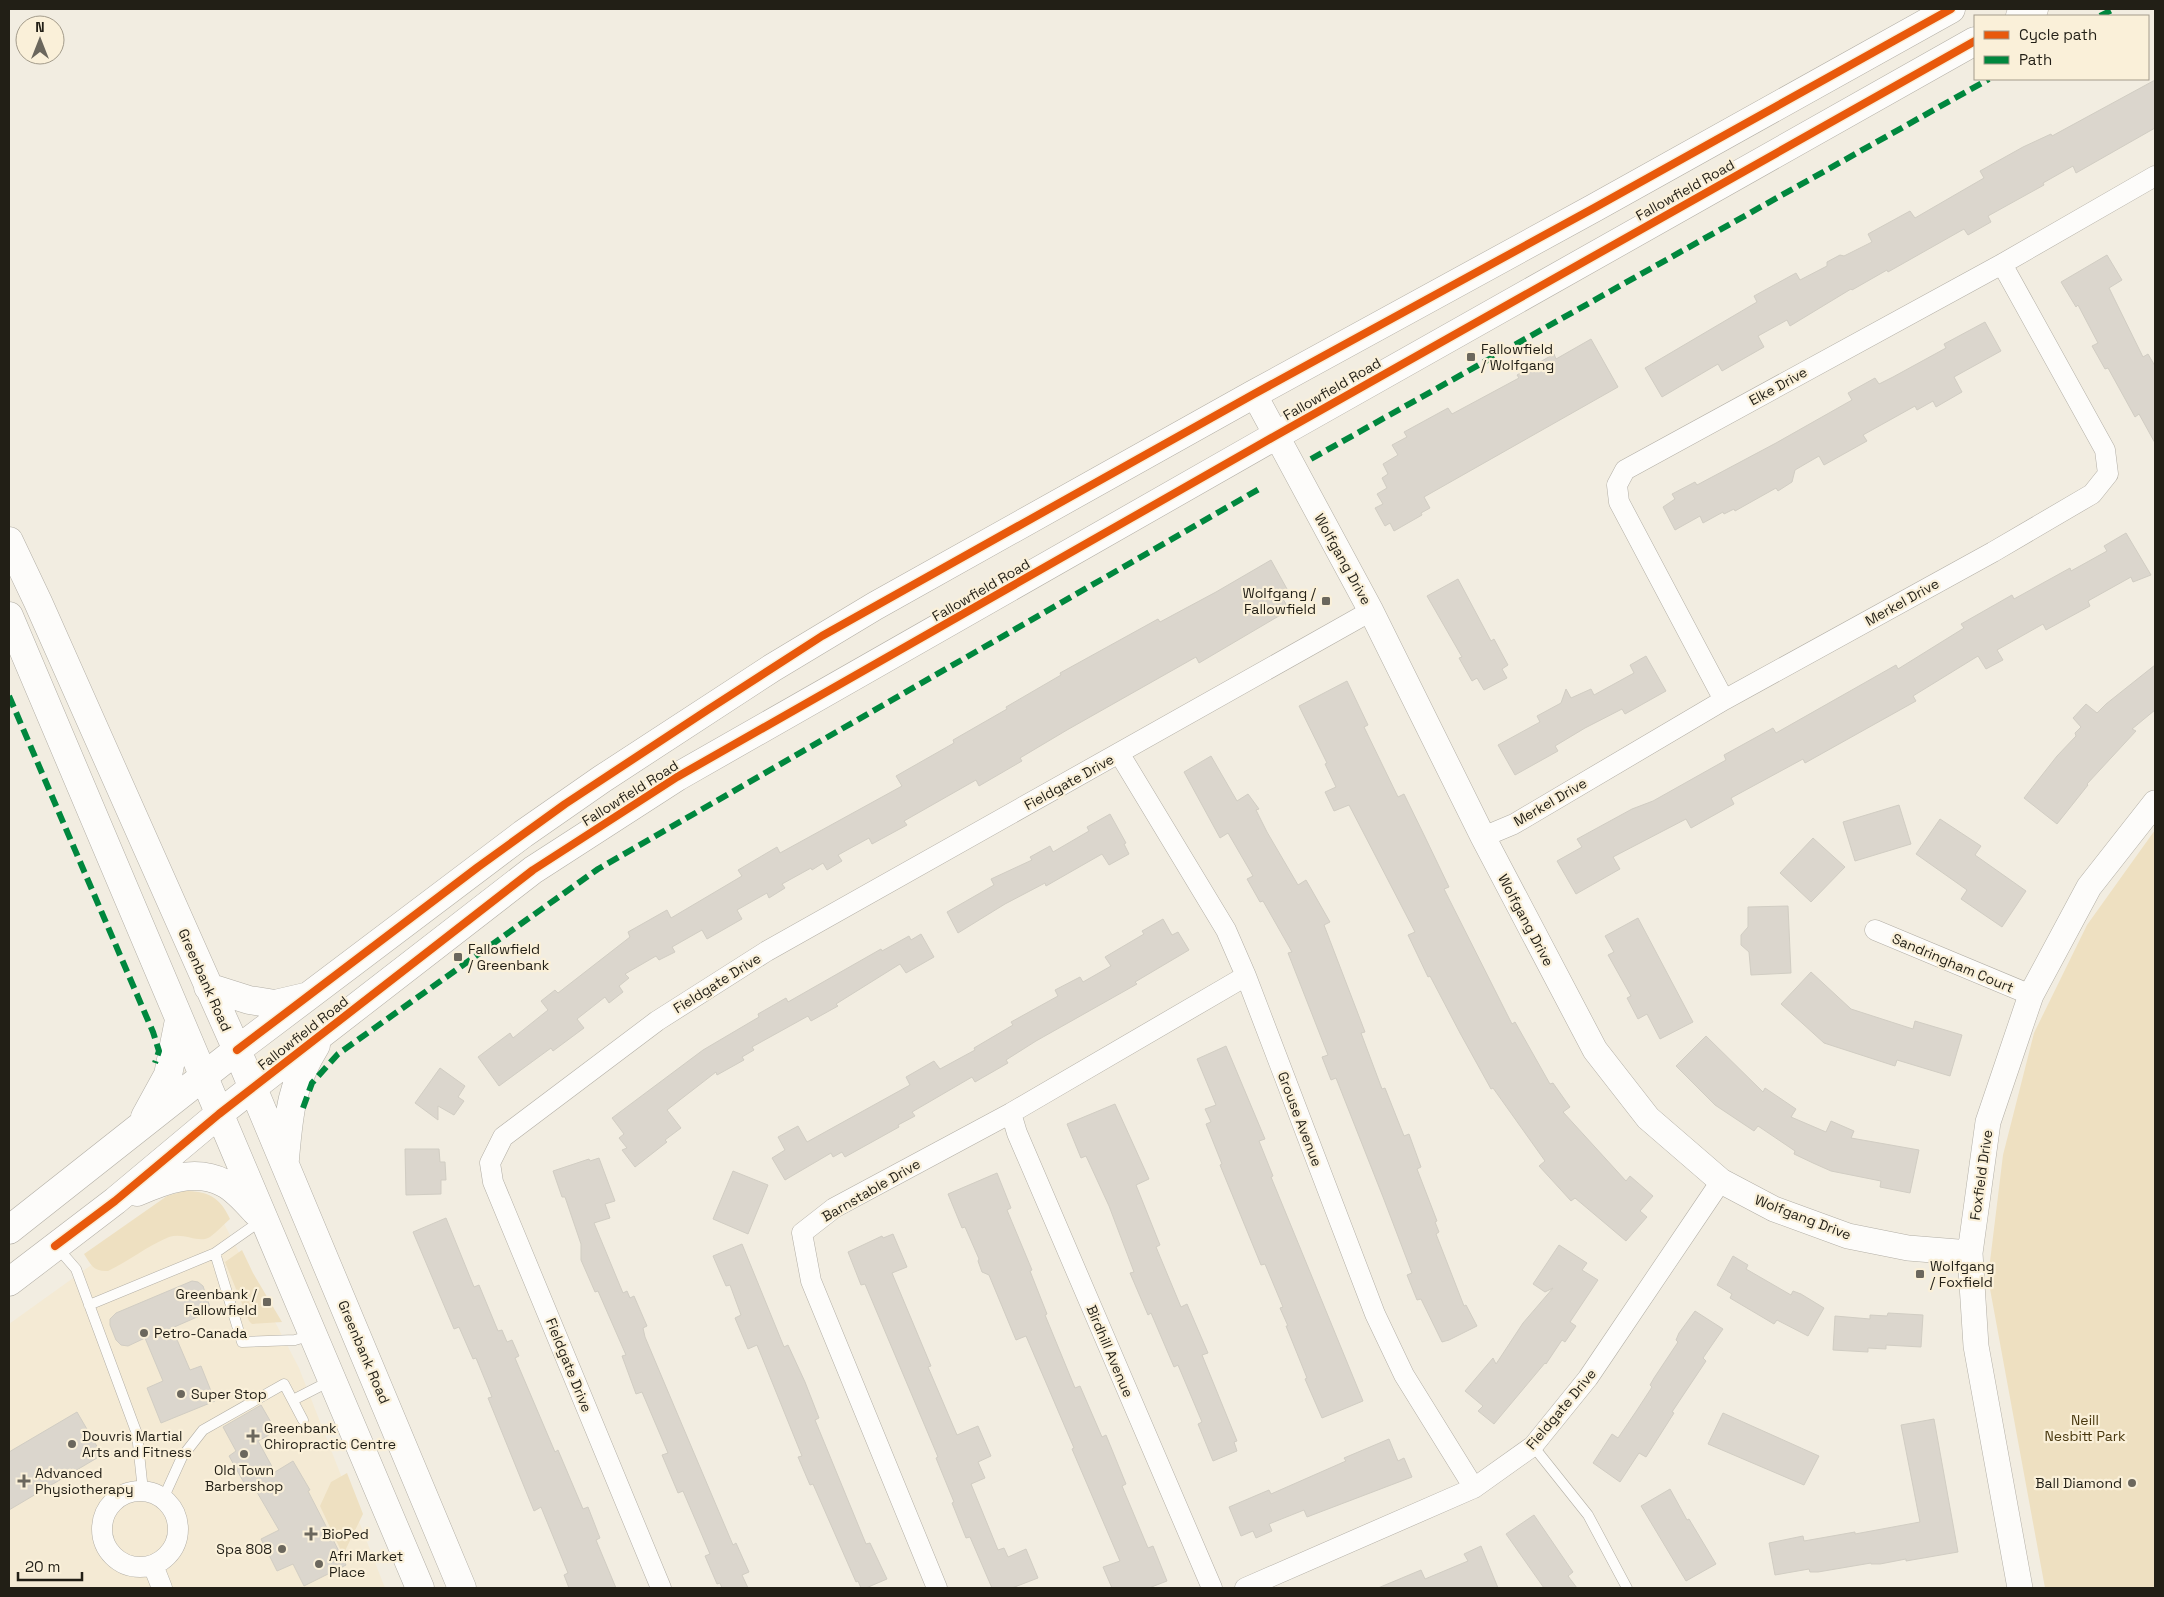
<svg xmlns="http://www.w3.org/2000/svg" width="2164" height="1597" viewBox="0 0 2164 1597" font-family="'Space Grotesk',sans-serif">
	<rect width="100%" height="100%" fill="#f2ede1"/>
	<path fill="#f4ead4" d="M171,1208L219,1214L299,1368L385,1588H9V1324Z"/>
	<path fill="#eee0c1" d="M2155,830V1588H2045L1988,1278L2003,1155L2034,1033L2087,925Z
		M184,1191C208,1191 220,1197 230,1219C224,1224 217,1232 210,1237C199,1244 184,1232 169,1237C147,1246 129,1261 108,1271C94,1272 91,1265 84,1254L167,1196Z
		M242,1250L253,1273L282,1322L252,1324L249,1321L225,1262Z
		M347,1473L363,1514L343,1555L320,1506L331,1482Z"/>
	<path fill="#dbd6cd" stroke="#d1cdc3" d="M2155,80V128L2076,173L2073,166L2043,183L2044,185L1988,216L1991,222L1968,235L1964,229L1888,272L1887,270L1852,290L1851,289L1790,326L1787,320L1758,336L1764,347L1722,371L1718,364L1662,397L1645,368L1757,302L1754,296L1796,273L1800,280L1827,266V262L1840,255L1844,256L1872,242L1868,234L1910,211L1915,218L1984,178L1980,171L2023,147L2051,134L2052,136Z
		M2107,255L2122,280L2109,288L2143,357L2148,354L2155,366V443L2139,414L2135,417L2108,368L2105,369L2092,346L2098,343L2078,305L2076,307L2061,282Z
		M1985,322L2001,351L1954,377L1962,392L1936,407L1933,401L1917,410L1915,406L1863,435L1867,441L1824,465L1819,456L1795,470L1792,482L1778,491L1776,488L1735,511L1734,509L1724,514L1723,512L1703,523L1700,516L1675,530L1663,507L1675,499L1672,494L1695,482L1697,485L1776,443L1852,400L1848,393L1875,378L1879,384L1893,377L1946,348L1944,344Z
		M1591,339L1618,387L1424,497L1430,508L1421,513L1422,515L1394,531L1390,523L1385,526L1375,508L1383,504L1377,494L1387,488L1382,478L1388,474L1383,464L1398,455L1392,445L1407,437L1404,432L1448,408L1452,414L1519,378L1517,375L1554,354L1556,359Z
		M2126,533L2151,575L2133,582L2131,577L2088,601L2090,606L2046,630L2043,624L1997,650L2003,660L1986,669L1978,656L1913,696L1916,701L1805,763L1803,759L1731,798L1734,804L1691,828L1686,819L1613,857L1620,869L1576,894L1557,861L1582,847L1577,839L1632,809L1653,801L1726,760L1724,755L1773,728L1776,733L1896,665L1898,669L1964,628L1961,624L2012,595L2014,599L2070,568L2071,571L2107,551L2104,546Z
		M1271,560L1287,589L1280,593L1289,610L1199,663L1196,657L1067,730L1020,758L1022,761L979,786L976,780L904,821L907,825L872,844L869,838L838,855L842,861L827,870L823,863L812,870L811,868L782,884L785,888L769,898L767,893L737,910L742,919L707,939L702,930L672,947L675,952L659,960L656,956L625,974L629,978L619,986L623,992L609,1003L605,997L577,1019L584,1028L553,1051L551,1048L499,1086L478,1057L510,1033L513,1038L548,1010L541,1001L555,990L558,993L630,937L628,932L667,910L671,918L742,876L738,870L777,847L780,853L902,786L896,776L954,743L953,740L1007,709L1006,707L1061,675L1060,673L1158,619L1160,622L1216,592Z
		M1458,579L1491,641L1494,639L1508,665L1502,669L1507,678L1484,690L1477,678L1472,681L1459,658L1462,657L1427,596Z
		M1646,656L1666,691L1625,714L1622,709L1585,728L1555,746L1558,751L1515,775L1498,745L1540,722L1537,716L1561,703L1566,689L1571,698L1591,689L1594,695L1634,673L1630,665Z
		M2155,665V710L2132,729L2136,731L2087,784L2088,785L2057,824L2024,798L2057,756L2076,736L2075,733L2081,727L2073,718L2086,704L2097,713L2106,704Z
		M1347,681L1368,725L1364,727L1398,797L1404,794L1425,837L1449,887L1444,889L1512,1024L1515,1022L1550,1084L1553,1083L1570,1107L1563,1112L1626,1181L1630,1176L1653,1196L1640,1211L1647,1217L1626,1241L1575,1198L1571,1201L1539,1166L1545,1161L1493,1088L1491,1089L1460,1033L1430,976L1428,977L1408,935L1415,932L1349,805L1334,811L1325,792L1336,787L1325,764L1327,763L1299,706Z
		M1211,756L1237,801L1248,794L1259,809L1256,810L1267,832L1298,885L1306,880L1330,922L1324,925L1365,1032L1361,1033L1382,1089L1385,1088L1404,1136L1409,1134L1421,1167L1417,1169L1437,1221L1435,1222L1439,1232L1436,1234L1464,1306L1466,1305L1477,1326L1449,1340L1442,1342L1421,1299L1417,1300L1407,1275L1412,1273L1383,1197L1336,1078L1331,1080L1322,1057L1328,1055L1288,953L1292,952L1263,901L1260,902L1247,879L1253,876L1228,833L1220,838L1184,772Z
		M1899,805L1911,844L1855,861L1843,822Z
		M1110,814L1126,843L1124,844L1129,854L1109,865L1102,854L1046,886L1045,883L1005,904L958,933L947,912L994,885L991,879L1032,860L1030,857L1050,846L1053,852L1089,831L1087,827Z
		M1940,819L1981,846L1975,855L2026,891L2002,927L1961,899L1967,890L1916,854Z
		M1813,838L1845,867L1811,902L1780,873Z
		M1788,906L1791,973L1751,975L1749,952L1741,945V935L1748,927V907Z
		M1638,918L1693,1022L1660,1039L1647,1014L1638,1019L1627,998L1631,996L1608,955L1614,952L1605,936Z
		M1163,919L1172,935L1178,932L1189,950L1135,982L1137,984L1036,1041L1006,1060L1008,1063L975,1082L972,1077L912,1112L915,1116L898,1125L899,1127L845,1157L842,1152L833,1157L831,1153L785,1180L772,1158L785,1150L778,1137L798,1126L807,1142L910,1085L906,1077L934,1061L940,1069L975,1050L974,1048L1013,1025L1011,1022L1058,996L1055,990L1080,977L1083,982L1111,966L1105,957L1144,934L1142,931Z
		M921,934L934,957L906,973L900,964L836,1004L838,1006L811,1021L808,1016L752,1047L754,1050L742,1057L744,1060L717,1075L716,1072L667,1110L681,1128L665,1140L667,1142L635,1167L622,1150L627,1148L619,1138L624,1134L612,1118L703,1050L759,1017L758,1014L786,998L788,1002L881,949L882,951L909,936L911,940Z
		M1811,972L1851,1009L1913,1029L1915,1021L1962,1035L1950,1076L1897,1060L1895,1066L1824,1043L1781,1004Z
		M1706,1036L1763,1092L1765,1088L1796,1109L1791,1117L1826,1132L1831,1121L1854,1131L1851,1138L1919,1150L1910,1193L1880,1187L1881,1181L1831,1171L1813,1163L1794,1154L1795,1151L1758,1126L1754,1131L1715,1105L1676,1066Z
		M1226,1046L1265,1139L1259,1141L1273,1176L1271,1177L1363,1401L1322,1418L1305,1379L1307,1378L1286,1326H1288L1280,1308L1283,1307L1265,1264L1261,1265L1220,1165L1222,1164L1206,1124L1211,1122L1205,1109L1216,1105L1197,1059Z
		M440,1068L465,1086L458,1097L464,1101L454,1115L438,1106V1120L415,1103Z
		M1115,1104L1149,1179L1136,1185L1160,1245L1156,1247L1181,1307L1187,1304L1208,1353L1202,1355L1237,1441L1234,1442L1237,1451L1213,1461L1198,1424L1202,1422L1178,1365L1174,1367L1151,1313L1148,1315L1130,1273L1134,1272L1109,1206L1086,1156L1081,1158L1067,1124Z
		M405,1149H439L440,1162H445L446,1180H441V1194L406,1195Z
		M599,1158L615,1201L605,1204L610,1218L594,1223L623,1293L627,1291L630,1298L634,1296L647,1326L643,1328L645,1337L669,1394L733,1545L736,1543L749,1572L742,1575L748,1588H722L720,1583L717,1584L705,1556L710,1554L683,1491L678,1493L662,1455L668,1453L642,1392L636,1394L622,1356L626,1355L598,1291L595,1292L581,1260V1244L565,1197H562L553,1171L589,1159L590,1161Z
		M733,1171L768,1185L748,1234L713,1219Z
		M997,1173L1011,1208L1007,1210L1032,1270L1030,1271L1047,1314L1045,1315L1075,1388L1080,1386L1102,1437L1106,1435L1126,1484L1122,1486L1148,1548L1153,1546L1167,1581L1149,1588H1112L1103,1567L1120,1561L1072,1449L1074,1448L1026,1336L1016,1340L989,1275L982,1272L978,1261L979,1259L965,1227L962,1228L948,1194Z
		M446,1218L474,1287L479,1285L498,1331L502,1330L507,1342L512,1340L519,1356L515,1358L555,1452L558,1450L583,1509L588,1507L600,1538L596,1540L616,1588H569L564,1575L568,1573L541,1507L534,1511L488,1398L492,1397L476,1358L473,1359L459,1327L454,1329L413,1232Z
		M893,1234L907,1267L892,1273L931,1366L928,1367L957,1435L978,1426L991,1456L978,1462L985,1478L971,1484L998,1550L1004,1548L1008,1557L1026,1549L1038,1578L1012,1588H992L970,1537L966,1538L952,1503L954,1502L936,1458L938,1457L865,1284L861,1285L848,1252L882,1236L883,1238Z
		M742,1244L784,1347L788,1345L805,1382L819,1418L815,1420L866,1544L870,1543L887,1579L866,1588H861L858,1581L856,1582L813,1484L810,1485L798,1457L802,1456L757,1345L748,1349L735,1318L741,1315L730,1285L726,1286L713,1256Z
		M1559,1245L1587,1263L1582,1270L1598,1280L1570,1322L1576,1326L1565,1342L1562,1340L1546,1364L1545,1363L1494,1424L1478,1411L1483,1406L1465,1391L1493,1358L1496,1364L1523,1323L1553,1288L1545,1292L1533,1284Z
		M1733,1256L1748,1265L1746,1269L1791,1295L1793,1291L1801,1294L1824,1308L1808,1336L1777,1320L1774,1324L1730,1298L1732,1294L1717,1285Z
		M192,1281L198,1282L203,1286L210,1307L204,1314L172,1328L190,1370L201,1366L215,1401L161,1423L147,1388L163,1381L145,1338L128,1346L121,1345L116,1340L110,1325V1319L116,1313Z
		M1695,1311L1723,1329L1703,1358L1706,1361L1672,1412L1674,1413L1646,1457L1639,1453L1620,1482L1593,1463L1612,1434L1618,1438L1637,1410L1652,1387L1650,1385L1654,1378L1678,1342L1676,1340L1679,1333Z
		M1888,1313L1923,1315L1921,1347L1886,1345V1349L1868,1348V1352L1833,1350L1835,1316L1870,1319V1315L1887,1316Z
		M261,1405L276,1431L258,1441L275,1472L293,1461L310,1490L308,1491L346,1565L304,1586L293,1564L277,1571L261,1539L279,1530L254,1487L248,1490L229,1456L236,1451L223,1427Z
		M77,1412L102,1455L9,1510V1452Z
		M1723,1413L1819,1456L1804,1485L1708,1444Z
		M1934,1419L1958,1552L1906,1561V1559L1880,1564H1871V1563L1818,1572H1810L1809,1569L1775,1575L1769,1543L1803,1536L1804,1541L1855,1532V1534L1920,1522L1901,1425Z
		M1389,1439L1398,1461L1404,1458L1412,1477L1307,1517L1304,1510L1269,1524L1272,1531L1256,1538L1253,1531L1241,1536L1229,1507L1269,1490L1271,1494L1346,1461L1344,1458Z
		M1670,1489L1687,1520L1689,1519L1716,1564L1686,1581L1641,1506Z
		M1534,1515L1573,1572L1568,1576L1577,1588H1544L1506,1534Z
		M1481,1546L1498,1588H1378L1421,1570L1425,1579L1468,1561L1464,1554Z"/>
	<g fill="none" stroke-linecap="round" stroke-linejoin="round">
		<defs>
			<path id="service" d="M56,1246L76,1269L137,1434L143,1491
				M215,1253L242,1342L295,1340L312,1335
				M89,1305L215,1253L262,1220
				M293,1400L332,1380
				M1533,1446L1588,1515L1627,1588
				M163,1499L182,1457L203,1430L284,1384L303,1420"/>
			<path id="minor" d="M1724,700L1619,502L1617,485L1625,470L2002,264L2155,176
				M1119,753L1226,930L1246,976L1375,1314L1404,1375L1474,1488
				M1483,837L1514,824L1724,700L1993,552L2092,494L2108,474L2105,450L2002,264
				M1875,930L2031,995
				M1011,1113L1017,1133L1212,1588
				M102 1529a38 38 0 1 1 76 0a38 38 0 1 1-76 0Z
				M153,1565L162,1588
				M661,1588L493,1182L490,1163L503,1137L657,1021L767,951L1371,611
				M937,1588L811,1281L802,1233L834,1208L1011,1113L1246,976
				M1245,1588L1474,1488L1533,1446L1588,1378L1721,1181"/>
			<path id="tertiary" d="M1254,394L1371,611L1483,837L1595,1050L1648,1118L1721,1181L1774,1209L1848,1236L1908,1248L1970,1253
				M2020,1588L1976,1346L1970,1253L1988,1122L2031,995L2089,887L2155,803"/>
			<path id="secondary" d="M2020,16L2034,9
				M9,541L38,602L237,1050L462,1588
				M9,616L420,1588
				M208,987L249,1000L275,1004L305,997
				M145,1117L168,1075L179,1020
				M285,1159C289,1113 291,1085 316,1045
				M137,1192C164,1180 195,1168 224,1183C236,1189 247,1202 256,1212
				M9,1230L237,1050L523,834L602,779L772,668L875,606L1254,394L1594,208L1951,9
				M9,1282L115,1201L219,1114L324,1032L533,870L677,777L1275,436L1975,41"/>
		</defs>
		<use href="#service" stroke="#b2aea5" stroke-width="11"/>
		<use href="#minor" stroke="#b2aea5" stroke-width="21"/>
		<use href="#tertiary" stroke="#b2aea5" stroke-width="26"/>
		<use href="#secondary" stroke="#b2aea5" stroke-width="29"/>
		<use href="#service" stroke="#fdfcfa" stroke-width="10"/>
		<use href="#minor" stroke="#fdfcfa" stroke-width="20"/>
		<use href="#tertiary" stroke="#fdfcfa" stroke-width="25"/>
		<use href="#secondary" stroke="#fdfcfa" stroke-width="28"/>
		<path stroke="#00873e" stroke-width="6" stroke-dasharray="12 6" stroke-linecap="butt" d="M2100,16L2114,9
			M1311,459L1989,79
			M9,696L153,1032L159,1051L155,1063
			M303,1108L312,1083L338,1054L598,869L1259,489"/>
		<defs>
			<path id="cycleway" d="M237,1050L478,867L565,804L709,709L822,636L1254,394L1594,208L1951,9
				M55,1246L115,1201L219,1114L533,870L677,777L1275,436L1975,41"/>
		</defs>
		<use href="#cycleway" stroke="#faf0d9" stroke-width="11"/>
		<use href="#cycleway" stroke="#e8590c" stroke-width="8"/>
	</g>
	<g fill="#6b675d" stroke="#faf0d9" stroke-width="2">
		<rect x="1466" y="352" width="10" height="10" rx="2.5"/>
		<rect x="1321" y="596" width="10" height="10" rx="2.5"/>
		<rect x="453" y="952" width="10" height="10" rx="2.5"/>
		<rect x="1915" y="1269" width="10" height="10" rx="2.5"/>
		<rect x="262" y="1297" width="10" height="10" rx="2.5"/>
		<circle cx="144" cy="1333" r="5"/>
		<circle cx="181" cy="1394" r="5"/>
		<path d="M250.5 1428.5h5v5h5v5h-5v5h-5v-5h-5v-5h5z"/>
		<circle cx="72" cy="1444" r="5"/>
		<circle cx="244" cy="1454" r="5"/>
		<path d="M21.5 1473.5h5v5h5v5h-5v5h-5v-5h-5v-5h5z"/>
		<circle cx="2132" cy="1483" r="5"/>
		<path d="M308.5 1526.5h5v5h5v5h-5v5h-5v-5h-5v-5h5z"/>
		<circle cx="282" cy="1549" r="5"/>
		<circle cx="319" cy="1564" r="5"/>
	</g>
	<g text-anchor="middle" stroke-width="4.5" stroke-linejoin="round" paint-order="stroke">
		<g font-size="14" fill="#221f16" stroke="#faf0d9">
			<text transform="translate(1685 190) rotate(-29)" y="5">Fallowfield Road</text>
			<text transform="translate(1778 386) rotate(-29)" y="5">Elke Drive</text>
			<text transform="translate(1332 389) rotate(-30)" y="5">Fallowfield Road</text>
			<text transform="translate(1343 559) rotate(61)" y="5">Wolfgang Drive</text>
			<text transform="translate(981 590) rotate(-30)" y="5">Fallowfield Road</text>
			<text transform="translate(1902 602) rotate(-29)" y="5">Merkel Drive</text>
			<text transform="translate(1069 782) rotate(-29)" y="5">Fieldgate Drive</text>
			<text transform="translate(630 793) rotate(-32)" y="5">Fallowfield Road</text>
			<text transform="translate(1550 802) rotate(-30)" y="5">Merkel Drive</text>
			<text transform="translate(1526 920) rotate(62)" y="5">Wolfgang Drive</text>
			<text transform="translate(1953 963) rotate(23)" y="5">Sandringham Court</text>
			<text transform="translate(205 980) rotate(66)" y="5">Greenbank Road</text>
			<text transform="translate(717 983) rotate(-32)" y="5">Fieldgate Drive</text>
			<text transform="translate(303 1033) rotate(-38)" y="5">Fallowfield Road</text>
			<text transform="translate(1300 1119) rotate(69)" y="5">Grouse Avenue</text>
			<text transform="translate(1981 1175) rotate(-82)" y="5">Foxfield Drive</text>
			<text transform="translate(871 1190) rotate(-30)" y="5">Barnstable Drive</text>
			<text transform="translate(1803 1217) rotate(21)" y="5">Wolfgang Drive</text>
			<text transform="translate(1110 1351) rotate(67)" y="5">Birdhill Avenue</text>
			<text transform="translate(364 1352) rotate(67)" y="5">Greenbank Road</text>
			<text transform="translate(569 1365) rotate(68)" y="5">Fieldgate Drive</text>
			<text transform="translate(1561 1409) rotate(-50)" y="5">Fieldgate Drive</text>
		</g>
		<g font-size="14" fill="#221f16" stroke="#faf0d9" text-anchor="start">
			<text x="1481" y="354">Fallowfield<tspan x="1481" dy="16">/ Wolfgang</tspan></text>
			<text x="1316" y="598" text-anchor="end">Wolfgang /<tspan x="1316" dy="16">Fallowfield</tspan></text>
			<text x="468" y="954">Fallowfield<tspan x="468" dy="16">/ Greenbank</tspan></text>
			<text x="1930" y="1271">Wolfgang<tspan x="1930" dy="16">/ Foxfield</tspan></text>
			<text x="257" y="1299" text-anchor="end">Greenbank /<tspan x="257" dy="16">Fallowfield</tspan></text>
			<text x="154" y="1338">Petro-Canada</text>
			<text x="191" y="1399">Super Stop</text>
			<text x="264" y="1433">Greenbank<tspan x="264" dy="16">Chiropractic Centre</tspan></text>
			<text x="82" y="1441">Douvris Martial<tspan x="82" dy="16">Arts and Fitness</tspan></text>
			<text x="244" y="1475" text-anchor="middle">Old Town<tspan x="244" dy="16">Barbershop</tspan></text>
			<text x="35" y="1478">Advanced<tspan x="35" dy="16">Physiotherapy</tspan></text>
			<text x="2122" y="1488" text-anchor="end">Ball Diamond</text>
			<text x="322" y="1539">BioPed</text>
			<text x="272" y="1554" text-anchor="end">Spa 808</text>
			<text x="329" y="1561">Afri Market<tspan x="329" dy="16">Place</tspan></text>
		</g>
		<g font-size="14" fill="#48370e" stroke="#faf0d9">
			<text x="2085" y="1425">Neill<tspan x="2085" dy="16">Nesbitt Park</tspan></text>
		</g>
	</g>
	<rect width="2164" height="1597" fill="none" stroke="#221f16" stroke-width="20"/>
	<rect x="1974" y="15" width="175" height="65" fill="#faf0d9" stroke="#a49c8b"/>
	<rect x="1984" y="31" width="25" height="8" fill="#e8590c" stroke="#a49c8b"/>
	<text x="2019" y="40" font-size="15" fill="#221f16">Cycle path</text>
	<rect x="1984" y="56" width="25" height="8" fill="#00873e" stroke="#a49c8b"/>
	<text x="2019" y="65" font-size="15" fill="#221f16">Path</text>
	<g transform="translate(40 40)"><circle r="24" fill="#faf0d9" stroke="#a49c8b"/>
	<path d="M0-4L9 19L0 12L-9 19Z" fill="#6b675d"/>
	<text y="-8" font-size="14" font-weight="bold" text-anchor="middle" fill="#221f16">N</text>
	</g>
	<path d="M18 1572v8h64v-8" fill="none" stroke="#221f16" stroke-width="2.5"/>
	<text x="25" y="1572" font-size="15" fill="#221f16" stroke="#faf0d9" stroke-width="4" paint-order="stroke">20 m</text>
</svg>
